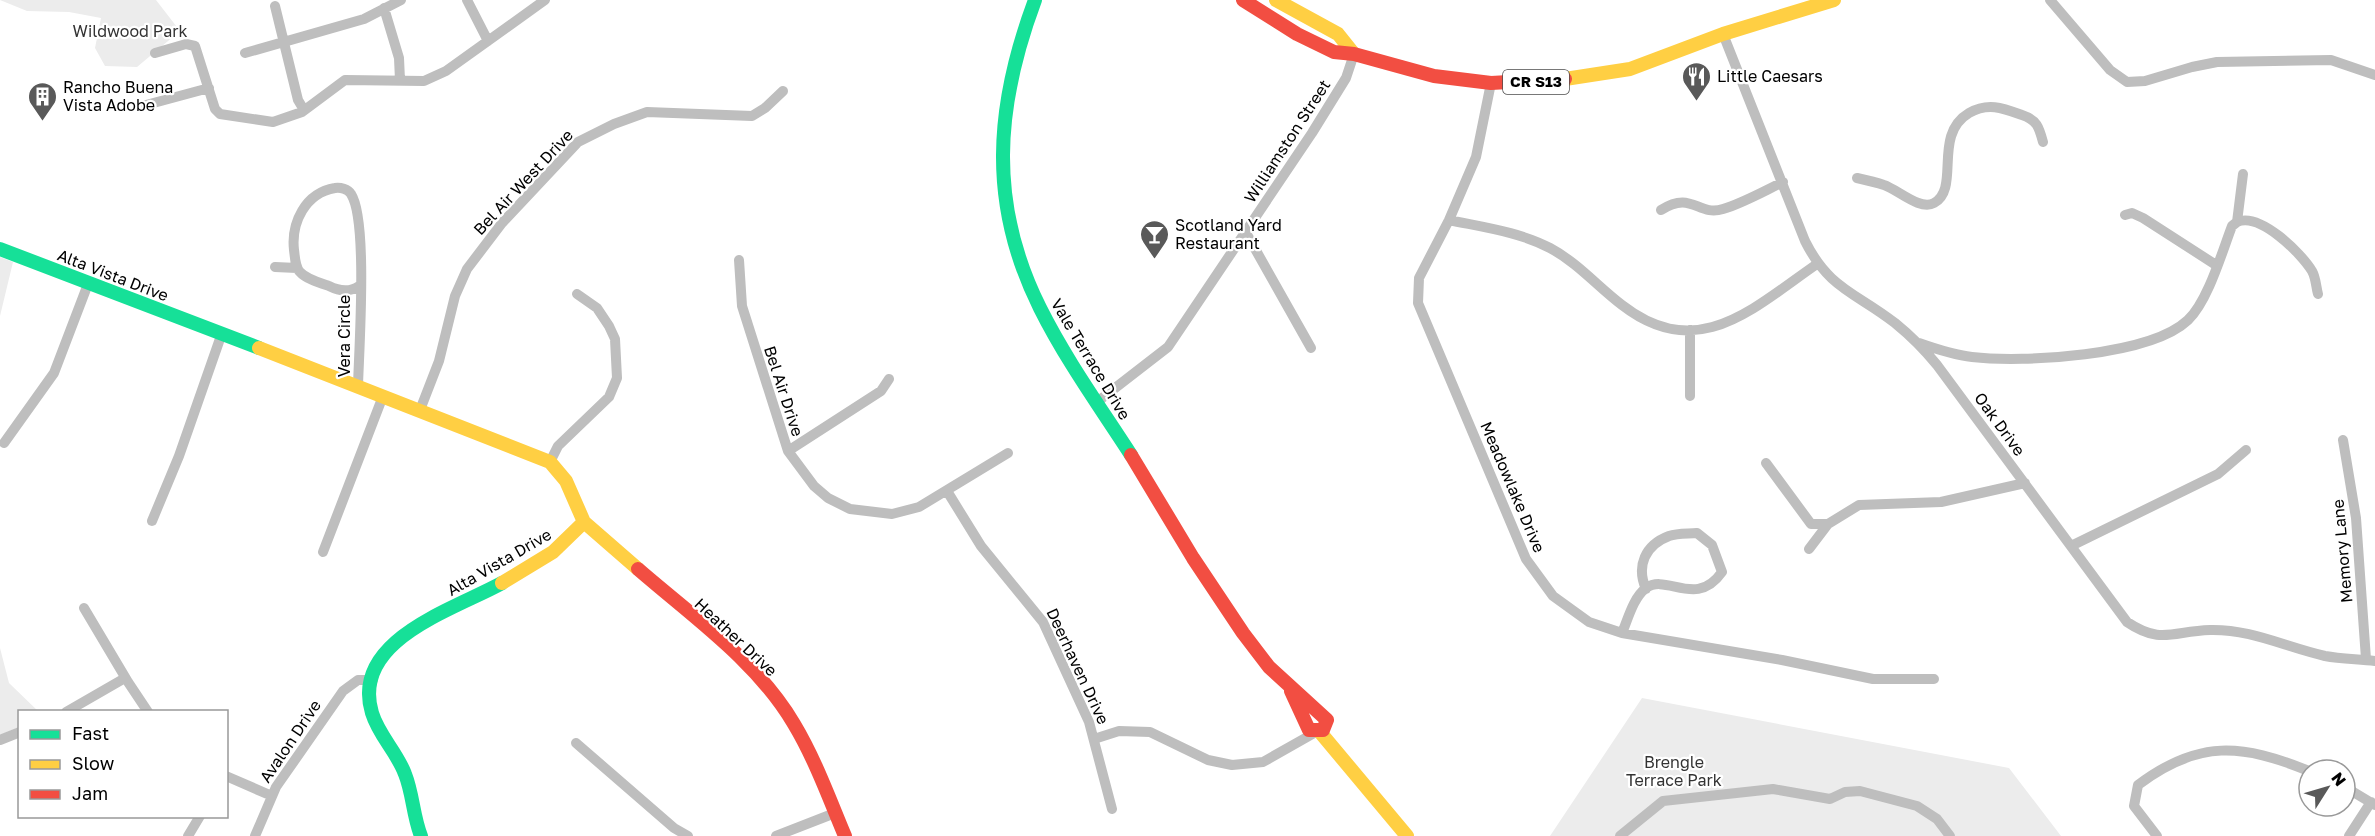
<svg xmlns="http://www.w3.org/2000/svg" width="2375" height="836" viewBox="0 0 2375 836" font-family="'Golos Text',sans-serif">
	<rect width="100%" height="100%" fill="#fff"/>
	<path fill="#ececec" d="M0,0H156L180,31L137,67L105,66L95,48L101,18L69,12L27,11Z
		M0,257L13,262L0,316Z
		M0,648L9,683L38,711L20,712L19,727L0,735Z
		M1642,698L2009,768L2061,836H1550Z"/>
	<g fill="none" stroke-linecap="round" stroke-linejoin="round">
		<path stroke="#bebebe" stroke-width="10" d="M467,0L488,41
			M2050,0L2110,70L2127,82L2145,81L2192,67L2217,62L2331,60L2375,75
			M275,6L298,100L304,110
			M384,8L399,58L400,80
			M1723,34L1805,241C1829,289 1855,292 1895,323C1911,336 1924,349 1937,365L2127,622C2161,645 2173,631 2210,630C2251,629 2285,647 2325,656C2341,659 2359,659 2375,661
			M155,53L186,44L195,46L215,109L220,114L273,122L302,112L345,80L424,81L446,71L545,0
			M245,53L364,19L401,0
			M1491,83L1476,157L1449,220L1419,278L1418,303L1526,559L1553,596L1589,622L1622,633L1782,660L1873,679H1934
			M146,105L209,88
			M1857,178C1866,180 1875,182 1884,185C1897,189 1920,211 1934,203C1961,188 1932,135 1969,113C1988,102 2003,108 2022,115C2037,120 2039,127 2043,142
			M1661,210C1692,190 1698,217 1723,209C1743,203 1764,191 1783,182
			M2125,215L2132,213L2143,218L2216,265
			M1449,220C1482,227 1520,232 1550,248C1578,263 1597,286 1622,305C1698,364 1753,308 1817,264
			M2237,222C2260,212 2301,253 2312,271C2316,278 2316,287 2318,294
			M1245,231L1311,348
			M739,260L742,306L788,451L814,486L828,498L850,509L892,514L919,507L1008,453
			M275,267L297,268
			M1690,330V396
			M1919,343C1936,349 1954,355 1972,357C2023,363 2150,356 2188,320C2208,301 2222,252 2232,226L2237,222L2243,174
			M358,386C359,348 368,220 351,194C348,189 340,187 335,188C305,193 291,223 294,250C295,257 295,267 300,272C306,279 320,283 329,286C339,291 349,293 359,286
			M1097,402L1168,347L1312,133L1346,78L1354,54
			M420,410L439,361L455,296L467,269L502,223L578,142L614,124L647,112L752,116L765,108L783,91
			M2343,440L2356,518L2366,659
			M4,443L54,373L88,284
			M788,451L881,391L889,379
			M550,462L558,446L609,397L617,378L615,339L609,326L597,308L577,294
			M1766,463L1811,524H1828L1859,505L1941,502L2025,483
			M947,491L981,546L1043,622L1089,722L1112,809
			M152,521L179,456L222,333
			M2071,546L2218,474L2246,450
			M1809,549L1828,524
			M323,552L383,396
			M84,608L128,682L148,712
			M1622,633C1628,619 1633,598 1646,588C1667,573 1696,609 1722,572L1712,545L1697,533C1689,534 1678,533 1669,536C1645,545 1636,566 1646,589
			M66,712L125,678
			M1094,739L1119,731L1150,732L1208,760L1232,765L1263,762L1316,732
			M0,740L20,732
			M576,743L674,828L688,836
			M226,776L272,796
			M2345,787L2375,805
			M188,836L200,816
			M255,836L276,787L343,691L358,680H373
			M776,836L835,813
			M1620,836L1663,801L1773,789L1830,799L1845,792L1860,791L1917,806L1937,819L1950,836
			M2157,836L2134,806L2138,785C2199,739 2242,744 2309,771
			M2349,836L2371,802"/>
		<path stroke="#16e098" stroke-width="14" d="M1035,0C995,107 988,204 1040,308C1066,360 1100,407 1131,455
			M0,249L259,348
			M421,836C413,816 413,794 405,774C397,752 379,736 372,713C350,640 453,610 502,583"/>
		<path stroke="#ffcf43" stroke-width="14" d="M1276,0L1338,34L1354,54
			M1565,79L1630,69L1723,34L1834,0
			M259,348L550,462L566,481L584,522L638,569
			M502,583L553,552L584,522
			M1320,732L1407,836"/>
		<path stroke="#f24e42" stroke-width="14" d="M1243,0L1297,34L1334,52L1354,54L1434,76L1491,83L1565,79
			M1131,455L1193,558L1243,633L1269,667L1327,720L1323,730H1309L1291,691
			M638,569C692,616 757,661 794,724C815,759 829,798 845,836"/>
	</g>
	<defs>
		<symbol id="restaurant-pin" viewBox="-11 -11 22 30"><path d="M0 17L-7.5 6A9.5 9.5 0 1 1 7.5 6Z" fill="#595959" stroke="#fff"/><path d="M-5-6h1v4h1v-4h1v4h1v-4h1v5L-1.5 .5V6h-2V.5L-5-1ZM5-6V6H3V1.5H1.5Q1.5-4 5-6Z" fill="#fff"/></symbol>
		<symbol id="building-pin" viewBox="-11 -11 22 30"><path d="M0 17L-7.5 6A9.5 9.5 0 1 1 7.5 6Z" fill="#595959" stroke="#fff"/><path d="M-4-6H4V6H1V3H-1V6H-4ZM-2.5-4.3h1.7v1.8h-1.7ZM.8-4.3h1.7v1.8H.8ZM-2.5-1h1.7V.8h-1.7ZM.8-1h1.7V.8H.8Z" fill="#fff"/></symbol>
		<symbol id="bar-pin" viewBox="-11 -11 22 30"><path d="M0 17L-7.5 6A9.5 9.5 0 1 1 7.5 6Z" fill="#595959" stroke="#fff"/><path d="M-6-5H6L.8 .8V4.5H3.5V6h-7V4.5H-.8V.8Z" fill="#fff"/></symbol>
	</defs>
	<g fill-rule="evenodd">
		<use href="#restaurant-pin" x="1680" y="60" width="33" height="45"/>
		<use href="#building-pin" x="26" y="80" width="33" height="45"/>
		<use href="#bar-pin" x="1138" y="218" width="33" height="45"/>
	</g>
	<g text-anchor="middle" stroke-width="4.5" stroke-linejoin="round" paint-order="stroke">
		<rect fill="#fff" stroke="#4c4c4c" stroke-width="1.5" x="1503" y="70" width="66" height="24" rx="4.5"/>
		<g font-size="15" font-weight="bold" fill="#000">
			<text x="1536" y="87">CR S13</text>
		</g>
		<g font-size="16" fill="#333" stroke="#fff">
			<text x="130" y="37">Wildwood Park</text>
			<text x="1674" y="768">Brengle<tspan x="1674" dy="18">Terrace Park</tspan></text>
		</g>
		<g font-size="16" fill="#000" stroke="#fff" text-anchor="start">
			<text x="1717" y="82">Little Caesars</text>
			<text x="63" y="93">Rancho Buena<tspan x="63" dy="18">Vista Adobe</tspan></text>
			<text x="1175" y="231">Scotland Yard<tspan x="1175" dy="18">Restaurant</tspan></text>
		</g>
		<g font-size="16" fill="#000" stroke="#fff">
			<text transform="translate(1287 141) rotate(-57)" y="6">Williamston Street</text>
			<text transform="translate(523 182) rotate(-47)" y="6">Bel Air West Drive</text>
			<text transform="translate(113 275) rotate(21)" y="6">Alta Vista Drive</text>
			<text transform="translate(344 336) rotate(-90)" y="6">Vera Circle</text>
			<text transform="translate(1091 359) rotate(59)" y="6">Vale Terrace Drive</text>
			<text transform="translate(784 391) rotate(72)" y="6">Bel Air Drive</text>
			<text transform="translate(2000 424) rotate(54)" y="6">Oak Drive</text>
			<text transform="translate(1513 487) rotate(67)" y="6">Meadowlake Drive</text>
			<text transform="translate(2342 551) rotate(-95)" y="6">Memory Lane</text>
			<text transform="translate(499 562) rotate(-30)" y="6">Alta Vista Drive</text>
			<text transform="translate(736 637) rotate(43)" y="6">Heather Drive</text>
			<text transform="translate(1078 666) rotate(65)" y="6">Deerhaven Drive</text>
			<text transform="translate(290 741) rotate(-56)" y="6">Avalon Drive</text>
		</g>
	</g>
	<rect x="18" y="710" width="210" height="108" fill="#ffffff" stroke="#999999" stroke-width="1.5"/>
	<rect x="30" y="730" width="30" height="9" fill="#16e098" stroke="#999999" stroke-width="1.5"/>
	<text x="72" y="740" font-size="18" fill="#000000">Fast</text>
	<rect x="30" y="760" width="30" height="9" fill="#ffcf43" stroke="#999999" stroke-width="1.5"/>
	<text x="72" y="770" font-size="18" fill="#000000">Slow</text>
	<rect x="30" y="790" width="30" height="9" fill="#f24e42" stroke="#999999" stroke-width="1.5"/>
	<text x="72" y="800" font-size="18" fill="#000000">Jam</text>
	<g transform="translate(2327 788) rotate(53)"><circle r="28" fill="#ffffff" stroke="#999999" stroke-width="1.5"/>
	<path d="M0-4.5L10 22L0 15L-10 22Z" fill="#595959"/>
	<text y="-9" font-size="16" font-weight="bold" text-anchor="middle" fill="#000000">N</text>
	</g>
</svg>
